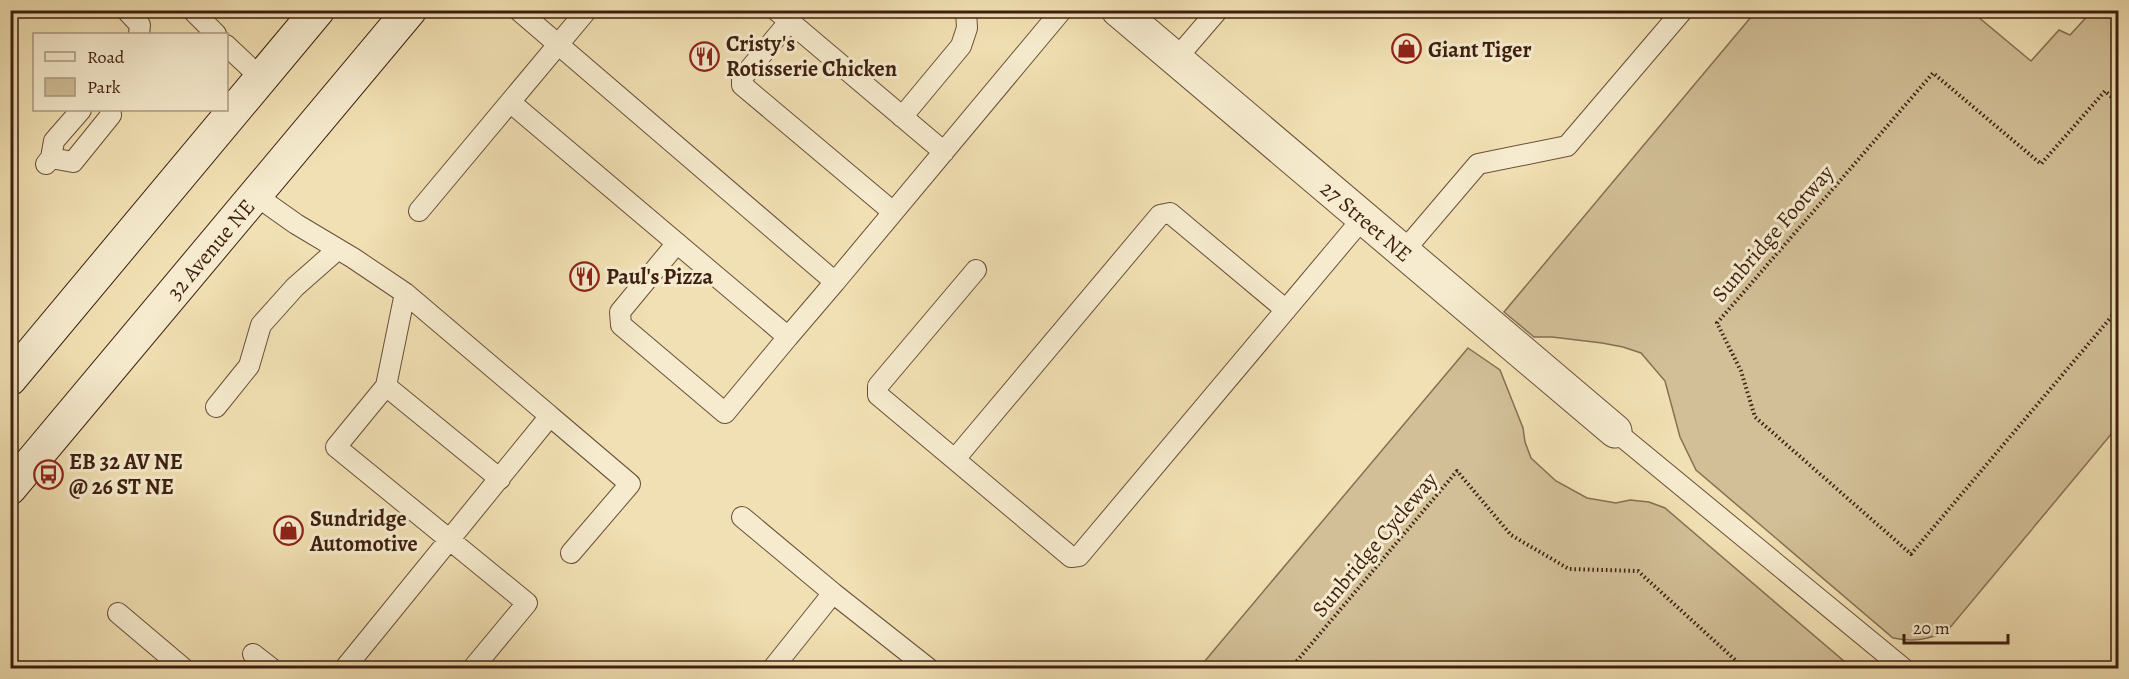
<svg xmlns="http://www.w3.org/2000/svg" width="2129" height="679" viewBox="0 0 2129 679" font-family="Alegreya,serif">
	<rect width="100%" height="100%" fill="#f1e0b3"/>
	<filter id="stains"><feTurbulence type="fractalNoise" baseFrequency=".00333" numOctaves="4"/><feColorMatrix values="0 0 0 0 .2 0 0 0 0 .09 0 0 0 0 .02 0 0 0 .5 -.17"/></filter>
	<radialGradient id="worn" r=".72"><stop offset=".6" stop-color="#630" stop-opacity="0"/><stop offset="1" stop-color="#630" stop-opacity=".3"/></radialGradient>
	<path fill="#d2bf97" stroke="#876f54" stroke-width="1.5" d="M1756,11H1971L2031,61L2059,30L2070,35L2092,11H2118V426L1948,630C1929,640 1914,642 1893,638L1696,470L1680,437L1665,381L1641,353L1623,347L1602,343L1552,337H1534L1504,312Z
		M1468,348L1500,370L1523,428L1525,442L1531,458L1556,481L1587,498L1616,503L1630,500L1649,502L1665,508L1852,668H1199Z"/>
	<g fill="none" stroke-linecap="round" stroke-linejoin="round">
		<defs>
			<path id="lane" d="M126,10L140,25L139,34
				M192,10L216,34
				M518,10L835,282L1062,10
				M776,10L944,152
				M789,22L742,78V85L893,212
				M226,45L262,79
				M1175,60L1218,10
				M510,102L788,337L835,282
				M902,117L961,46L967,28L966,10
				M51,158L73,162L111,115L110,110
				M46,164L51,158L54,141L81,110
				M255,195L296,224L353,258L405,293L550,416L345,668
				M419,211L587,10
				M677,243L620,312L621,325L725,413L788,337
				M1403,252L1478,164L1567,146L1683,10
				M976,270L878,386V395L1071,557L1079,556L1363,218
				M405,293L386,386L500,479
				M386,386L336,447L527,603L473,668
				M216,407L249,366L261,325L295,287L337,250
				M550,416L630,484L571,553
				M1615,431L1903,668
				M955,459L1160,215L1170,213L1286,310
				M742,517L833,593L773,668
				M833,593L928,668
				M118,613L183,668
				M253,654L271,668"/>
			<g id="street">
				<path id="s1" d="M1118,10L1615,431"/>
			</g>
			<g id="secondary">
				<path d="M10,379L318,10"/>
				<path id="s2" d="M10,488L410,10"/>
			</g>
		</defs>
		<use href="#lane" stroke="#694f39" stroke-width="22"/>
		<use href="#street" stroke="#694f39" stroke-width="35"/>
		<use href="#secondary" stroke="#3c1f10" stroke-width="35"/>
		<path stroke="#3c1f10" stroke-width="4" stroke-dasharray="1.5 3" stroke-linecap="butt" d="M2118,103L2105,91L2041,164L1933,73L1717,323L1741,371L1755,417L1911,554L2118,309
			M1291,668L1457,471L1511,535L1569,569L1638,571L1744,668"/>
		<use href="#lane" stroke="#f6ebce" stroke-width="20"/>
		<use href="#street" stroke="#f6ebce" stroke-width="33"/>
		<use href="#secondary" stroke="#f6ebce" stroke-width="33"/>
	</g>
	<defs>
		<symbol id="shop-ring" viewBox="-11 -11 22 22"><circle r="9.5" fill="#f6ebce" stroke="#8f2418" stroke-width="1.5"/><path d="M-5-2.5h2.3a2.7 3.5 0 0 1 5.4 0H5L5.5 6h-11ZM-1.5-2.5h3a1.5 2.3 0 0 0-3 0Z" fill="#8f2418"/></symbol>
		<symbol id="restaurant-ring" viewBox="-11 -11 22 22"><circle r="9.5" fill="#f6ebce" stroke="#8f2418" stroke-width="1.5"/><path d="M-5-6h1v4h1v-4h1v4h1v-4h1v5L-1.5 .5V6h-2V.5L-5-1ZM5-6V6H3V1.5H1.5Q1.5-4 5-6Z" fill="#8f2418"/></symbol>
		<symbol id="bus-ring" viewBox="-11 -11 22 22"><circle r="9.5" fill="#f6ebce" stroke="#8f2418" stroke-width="1.5"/><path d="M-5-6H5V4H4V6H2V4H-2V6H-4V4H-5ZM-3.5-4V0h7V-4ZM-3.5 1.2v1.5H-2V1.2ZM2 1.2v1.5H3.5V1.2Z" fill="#8f2418"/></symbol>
	</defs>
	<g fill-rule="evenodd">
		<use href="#shop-ring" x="1390" y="32" width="33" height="33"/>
		<use href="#restaurant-ring" x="688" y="40" width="33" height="33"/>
		<use href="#restaurant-ring" x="568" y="260" width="33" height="33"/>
		<use href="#bus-ring" x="32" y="458" width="33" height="33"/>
		<use href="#shop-ring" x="272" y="514" width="33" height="33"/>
	</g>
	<g text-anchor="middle" stroke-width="6" stroke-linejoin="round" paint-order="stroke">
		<g font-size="22" font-weight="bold" fill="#3c1f10" stroke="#f6ebce" text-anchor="start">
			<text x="726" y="51">Cristy's<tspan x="726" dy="25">Rotisserie Chicken</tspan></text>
			<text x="1428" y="57">Giant Tiger</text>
			<text x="606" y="284">Paul's Pizza</text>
			<text x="69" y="469">EB 32 AV NE<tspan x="69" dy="25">@ 26 ST NE</tspan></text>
			<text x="310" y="526">Sundridge<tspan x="310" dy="25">Automotive</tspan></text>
		</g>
		<g font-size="22" fill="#3c1f10" stroke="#f6ebce">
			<text dy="8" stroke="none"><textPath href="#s1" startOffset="326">27 Street NE</textPath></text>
			<text transform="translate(1772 233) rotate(-49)" y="8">Sunbridge Footway</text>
			<text dy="8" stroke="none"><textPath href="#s2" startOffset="312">32 Avenue NE</textPath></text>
			<text transform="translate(1374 544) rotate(-50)" y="8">Sunbridge Cycleway</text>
		</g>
	</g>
	<rect width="2129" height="679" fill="none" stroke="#f1e0b3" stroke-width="36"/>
	<rect x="12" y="12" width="2105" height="655" fill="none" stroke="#3c1f10" stroke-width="3"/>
	<rect x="18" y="18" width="2093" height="643" fill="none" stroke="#3c1f10" stroke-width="1.5"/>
	<rect x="33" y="33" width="195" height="78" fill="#f6ebce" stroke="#ac9982" stroke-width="1.5"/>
	<rect x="45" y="52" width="30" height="9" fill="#f6ebce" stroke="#ac9982" stroke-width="1.5"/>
	<text x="87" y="63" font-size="18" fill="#3c1f10">Road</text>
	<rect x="45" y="78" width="30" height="18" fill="#d2bf97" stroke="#ac9982" stroke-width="1.5"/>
	<text x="87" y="93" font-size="18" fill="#3c1f10">Park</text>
	<path d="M1904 634v9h104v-9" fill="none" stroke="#3c1f10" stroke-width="3"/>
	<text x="1913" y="634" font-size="18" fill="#3c1f10" stroke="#f6ebce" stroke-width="4.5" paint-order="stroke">20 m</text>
	<rect width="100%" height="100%" filter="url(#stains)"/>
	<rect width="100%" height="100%" fill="url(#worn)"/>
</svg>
